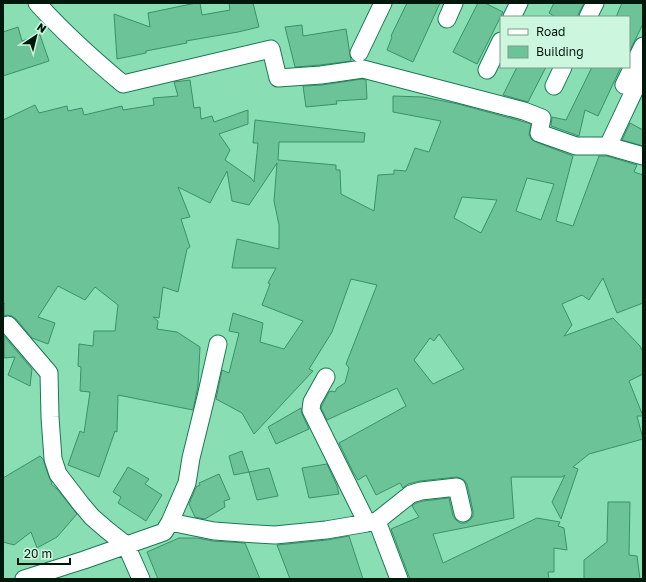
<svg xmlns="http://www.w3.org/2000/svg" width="646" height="582" viewBox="0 0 646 582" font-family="'Golos Text',sans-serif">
	<rect width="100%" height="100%" fill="#89dfb3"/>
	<path fill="#6dc398" stroke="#399169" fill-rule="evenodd" d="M196,3H200L202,15L230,10L229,3H253L259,27L238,32L186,41L187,43L146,51V53L117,59L114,14L150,27L148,13Z
		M407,3H440L413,62L387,50L392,37L391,36Z
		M478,3H485L503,12L477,64L453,52Z
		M554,3H584L577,17H556L549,13Z
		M622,3H643V24L629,52V17H616Z
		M302,25L303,36L346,29L351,61L320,65L295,67L285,27Z
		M18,27L22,41L40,35L49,61L3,76V32Z
		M517,67H546L528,102L503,95Z
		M592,67H621L598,116L585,110L579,136L551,126L552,117L566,120Z
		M362,79L366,80L367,99L336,101L337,104L306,107L303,86L322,85Z
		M190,80L194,108L200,107L201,119L212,116L214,122L248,110V124L219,134L230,150L225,160L251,178L254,182L258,143H253L255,120L365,133L364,142H279L278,160L336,165V170H340L341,194L374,211L378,175L394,174V170L406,171L415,148L429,152L441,121L393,112V96L423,97L458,104L521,121L531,124L529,135L532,140L536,142L573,156L556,221L573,226L599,156H607L637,165L634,172L643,175V303L617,313L603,278L589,300L582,295L562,304L572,325L564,336L613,318L640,346L643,352V374L629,381L643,416H637L643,439L589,454L573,467L578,469L561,519L552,502L565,475L562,477H511L514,518L433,534L443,563L537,518L560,522L558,526L564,528L567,550L554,548V572H548L549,579H410L391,529L419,517L412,506L416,503L423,501L449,498L453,516L456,520L460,523H466L470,520L473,516V511L467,484L464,480L460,478L456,477L420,481L408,484L403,488L400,483L376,495L366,475L358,480L353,472L339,443L406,406L397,388L327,420L321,408L322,405L329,392L332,391L335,392L337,388L345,383L349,368L346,364L377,285L351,279L332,332L309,369L313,371L254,434L242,413L216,399L222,370L229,373L239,333L229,331L233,313L263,323L260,342L284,349L303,321L262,305L270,284L268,283L276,268H232L237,239L279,249V225L274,201L277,163L249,205L232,201L227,171L210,203L178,187L190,217L181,219L190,247L187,249L178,292L163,287L159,318L153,317L158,321L157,329L177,332L200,347L198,386L193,410L118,395L117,432L115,431L99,477L68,465L80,431L84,433L90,392L80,391L81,367L78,366L79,344L93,346L94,331H115L118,305L95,287L85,300L58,286L38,317L55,323L48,344L32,338L16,319L12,316L7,315L4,316V303L3,305V120L35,105L39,113L67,106L68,111L82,108L84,115L122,106L123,110L154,105L153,98L178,96L174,82ZM527,178L554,184L541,220L516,211ZM462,197L497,200L481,233L454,218ZM439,334L464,369L433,384L414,360L430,338L434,341Z
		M630,123L643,130V146L622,140Z
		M4,336L32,369L30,386L8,375L15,357L4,358Z
		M301,408L302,414L309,429L276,444L268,427Z
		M242,451L249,472L234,475L229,456Z
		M40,456L43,459L49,477L52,483L51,484L57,489L77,514L57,537L37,548L31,532L14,545L3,542V478Z
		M327,464L337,486L339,494L309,498L302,468Z
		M128,467L149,479L145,484L162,495L146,521L118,503L121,497L113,492Z
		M269,468L278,496L257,500L249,472Z
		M219,474L230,499L224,501L225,507L205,519L195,517L189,504L196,487L200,485L199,483Z
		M608,502H630L629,555L637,556L640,579H584V560L607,542Z
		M349,536L363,579H290L277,545L327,540Z
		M179,538H197L213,541L245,543L260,579H158L147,552Z"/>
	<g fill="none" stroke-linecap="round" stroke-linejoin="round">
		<defs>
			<path id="minor" d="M37,3C64,33 93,59 123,84L271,49L278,78L321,75L363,69L524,111L542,118L539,133L576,146H608L643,156
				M512,17L519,3
				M588,17L595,3
				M447,19L454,3
				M359,53L383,3
				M487,70L501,41
				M624,85L643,46
				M554,86L563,67
				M608,146L643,72
				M8,325L49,373L50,417L53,459L58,474L81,504L92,517L107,530L126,545L141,579
				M326,377L312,402L311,410L367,523
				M377,521L399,579
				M170,522L187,483L191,458L206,397L218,344
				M24,579L84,560L164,532L170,522L214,531L257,534L275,535L326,530L367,523L377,521L411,494L421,491L457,487L463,513"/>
		</defs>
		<use href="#minor" stroke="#197851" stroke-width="19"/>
		<use href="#minor" stroke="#fff" stroke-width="17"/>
	</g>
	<rect width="646" height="582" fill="none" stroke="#00170b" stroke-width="8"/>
	<rect x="500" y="16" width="130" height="52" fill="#cdf6df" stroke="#7b9d8a"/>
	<rect x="508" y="29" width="20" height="6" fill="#ffffff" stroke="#7b9d8a"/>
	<text x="536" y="36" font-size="12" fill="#00170b">Road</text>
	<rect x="508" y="46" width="20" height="12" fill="#6dc398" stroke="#7b9d8a"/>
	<text x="536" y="56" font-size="12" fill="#00170b">Building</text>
	<g transform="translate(36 36) rotate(35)" stroke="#cdf6df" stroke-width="3" paint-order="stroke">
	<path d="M0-3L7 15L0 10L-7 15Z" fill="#00170b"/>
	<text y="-6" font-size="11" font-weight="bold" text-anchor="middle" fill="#00170b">N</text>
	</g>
	<path d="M18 558v6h52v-6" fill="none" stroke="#00170b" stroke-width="2"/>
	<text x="24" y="558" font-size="12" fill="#00170b" stroke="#cdf6df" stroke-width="3" paint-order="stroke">20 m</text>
</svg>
